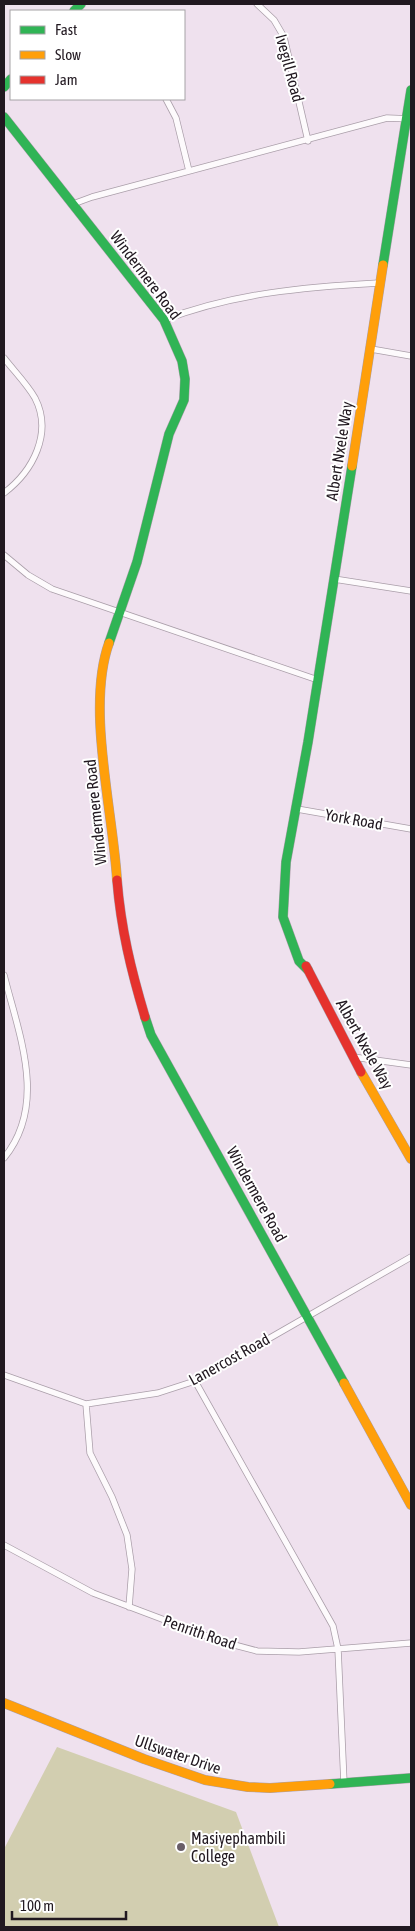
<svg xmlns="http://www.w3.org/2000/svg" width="415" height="1931" viewBox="0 0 415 1931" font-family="'Asap Condensed',sans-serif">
	<rect width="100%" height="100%" fill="#efe1ee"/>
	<path fill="#d2ceb0" d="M57,1747L236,1812L279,1927H4V1849Z"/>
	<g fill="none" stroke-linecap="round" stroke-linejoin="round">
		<defs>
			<path id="street" d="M257,4L274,20L284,37L308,141
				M166,99L176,118L189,171
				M73,204L92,197L387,118L411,119
				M164,320C234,293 305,287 379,283
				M371,349L411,356
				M4,358C14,371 27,384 35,398C53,433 33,471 4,493
				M4,555L28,575L52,589L318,680
				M334,579L411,591
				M297,809L411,829
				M4,975C19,1035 48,1104 4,1158
				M353,1057L411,1065
				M4,1375L86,1404L158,1393L195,1381L411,1257
				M195,1381L333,1626L338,1649L344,1783
				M86,1404L90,1453L112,1497L127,1535L132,1569L129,1607
				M4,1545L93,1593L223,1642L257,1651L299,1652L411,1643"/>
			<path id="fast" d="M74,11L81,4
				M4,87L11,79
				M4,117L164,320L182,361L185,379L184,400L169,434L137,562L109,643
				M383,265L411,90
				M308,970L299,961L283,917L286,862L308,742L352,466
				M145,1017L151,1035L344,1383
				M330,1784L411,1778"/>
			<path id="slow" d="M352,466L383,265
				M109,643C86,707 113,811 117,880
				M361,1072L411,1159
				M344,1383L411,1505
				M4,1703L144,1759L205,1780L248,1787L270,1788L330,1784"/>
			<path id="jam" d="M117,880C121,929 131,970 145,1017
				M306,966L361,1072"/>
		</defs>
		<use href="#street" stroke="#aa9ea9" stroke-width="7"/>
		<use href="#fast" stroke="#aa9ea9" stroke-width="10"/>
		<use href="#slow" stroke="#aa9ea9" stroke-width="10"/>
		<use href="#jam" stroke="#aa9ea9" stroke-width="10"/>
		<use href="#street" stroke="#fdfafc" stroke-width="5.5"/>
		<use href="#fast" stroke="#30b455" stroke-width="9"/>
		<use href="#slow" stroke="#ff9f0a" stroke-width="9"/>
		<use href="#jam" stroke="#e5322d" stroke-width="9"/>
	</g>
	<circle fill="#695e68" stroke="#fff" stroke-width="2" cx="181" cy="1847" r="5"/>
	<g text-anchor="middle" stroke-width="4" stroke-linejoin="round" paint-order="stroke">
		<g font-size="16" fill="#211820" stroke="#fff">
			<text transform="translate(290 68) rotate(75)" y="6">Ivegill Road</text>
			<text transform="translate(146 275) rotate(53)" y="6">Windermere Road</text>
			<text transform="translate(339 451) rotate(-81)" y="6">Albert Nxele Way</text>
			<text transform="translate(95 812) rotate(-96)" y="6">Windermere Road</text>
			<text transform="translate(354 819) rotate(10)" y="6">York Road</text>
			<text transform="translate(365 1044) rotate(61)" y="6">Albert Nxele Way</text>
			<text transform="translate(257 1194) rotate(61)" y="6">Windermere Road</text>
			<text transform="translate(229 1359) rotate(-29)" y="6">Lanercost Road</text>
			<text transform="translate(200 1632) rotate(19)" y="6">Penrith Road</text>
			<text transform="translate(178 1754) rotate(19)" y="6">Ullswater Drive</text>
		</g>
		<g font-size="16" fill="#211820" stroke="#fff" text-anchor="start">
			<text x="191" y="1844">Masiyephambili<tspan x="191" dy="18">College</tspan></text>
		</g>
	</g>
	<rect width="415" height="1931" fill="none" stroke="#211820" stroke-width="10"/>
	<rect x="10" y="10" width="175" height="90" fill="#ffffff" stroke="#a6a3a6"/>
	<rect x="20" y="26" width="25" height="8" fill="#30b455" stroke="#a6a3a6"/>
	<text x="55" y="35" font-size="15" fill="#211820">Fast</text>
	<rect x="20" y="51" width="25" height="8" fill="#ff9f0a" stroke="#a6a3a6"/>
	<text x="55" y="60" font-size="15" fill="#211820">Slow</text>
	<rect x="20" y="76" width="25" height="8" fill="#e5322d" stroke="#a6a3a6"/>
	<text x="55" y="85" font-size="15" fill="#211820">Jam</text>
	<path d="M12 1911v8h114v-8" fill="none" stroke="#211820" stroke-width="2.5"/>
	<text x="20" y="1911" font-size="15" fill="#211820" stroke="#ffffff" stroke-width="4" paint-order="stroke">100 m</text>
</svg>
